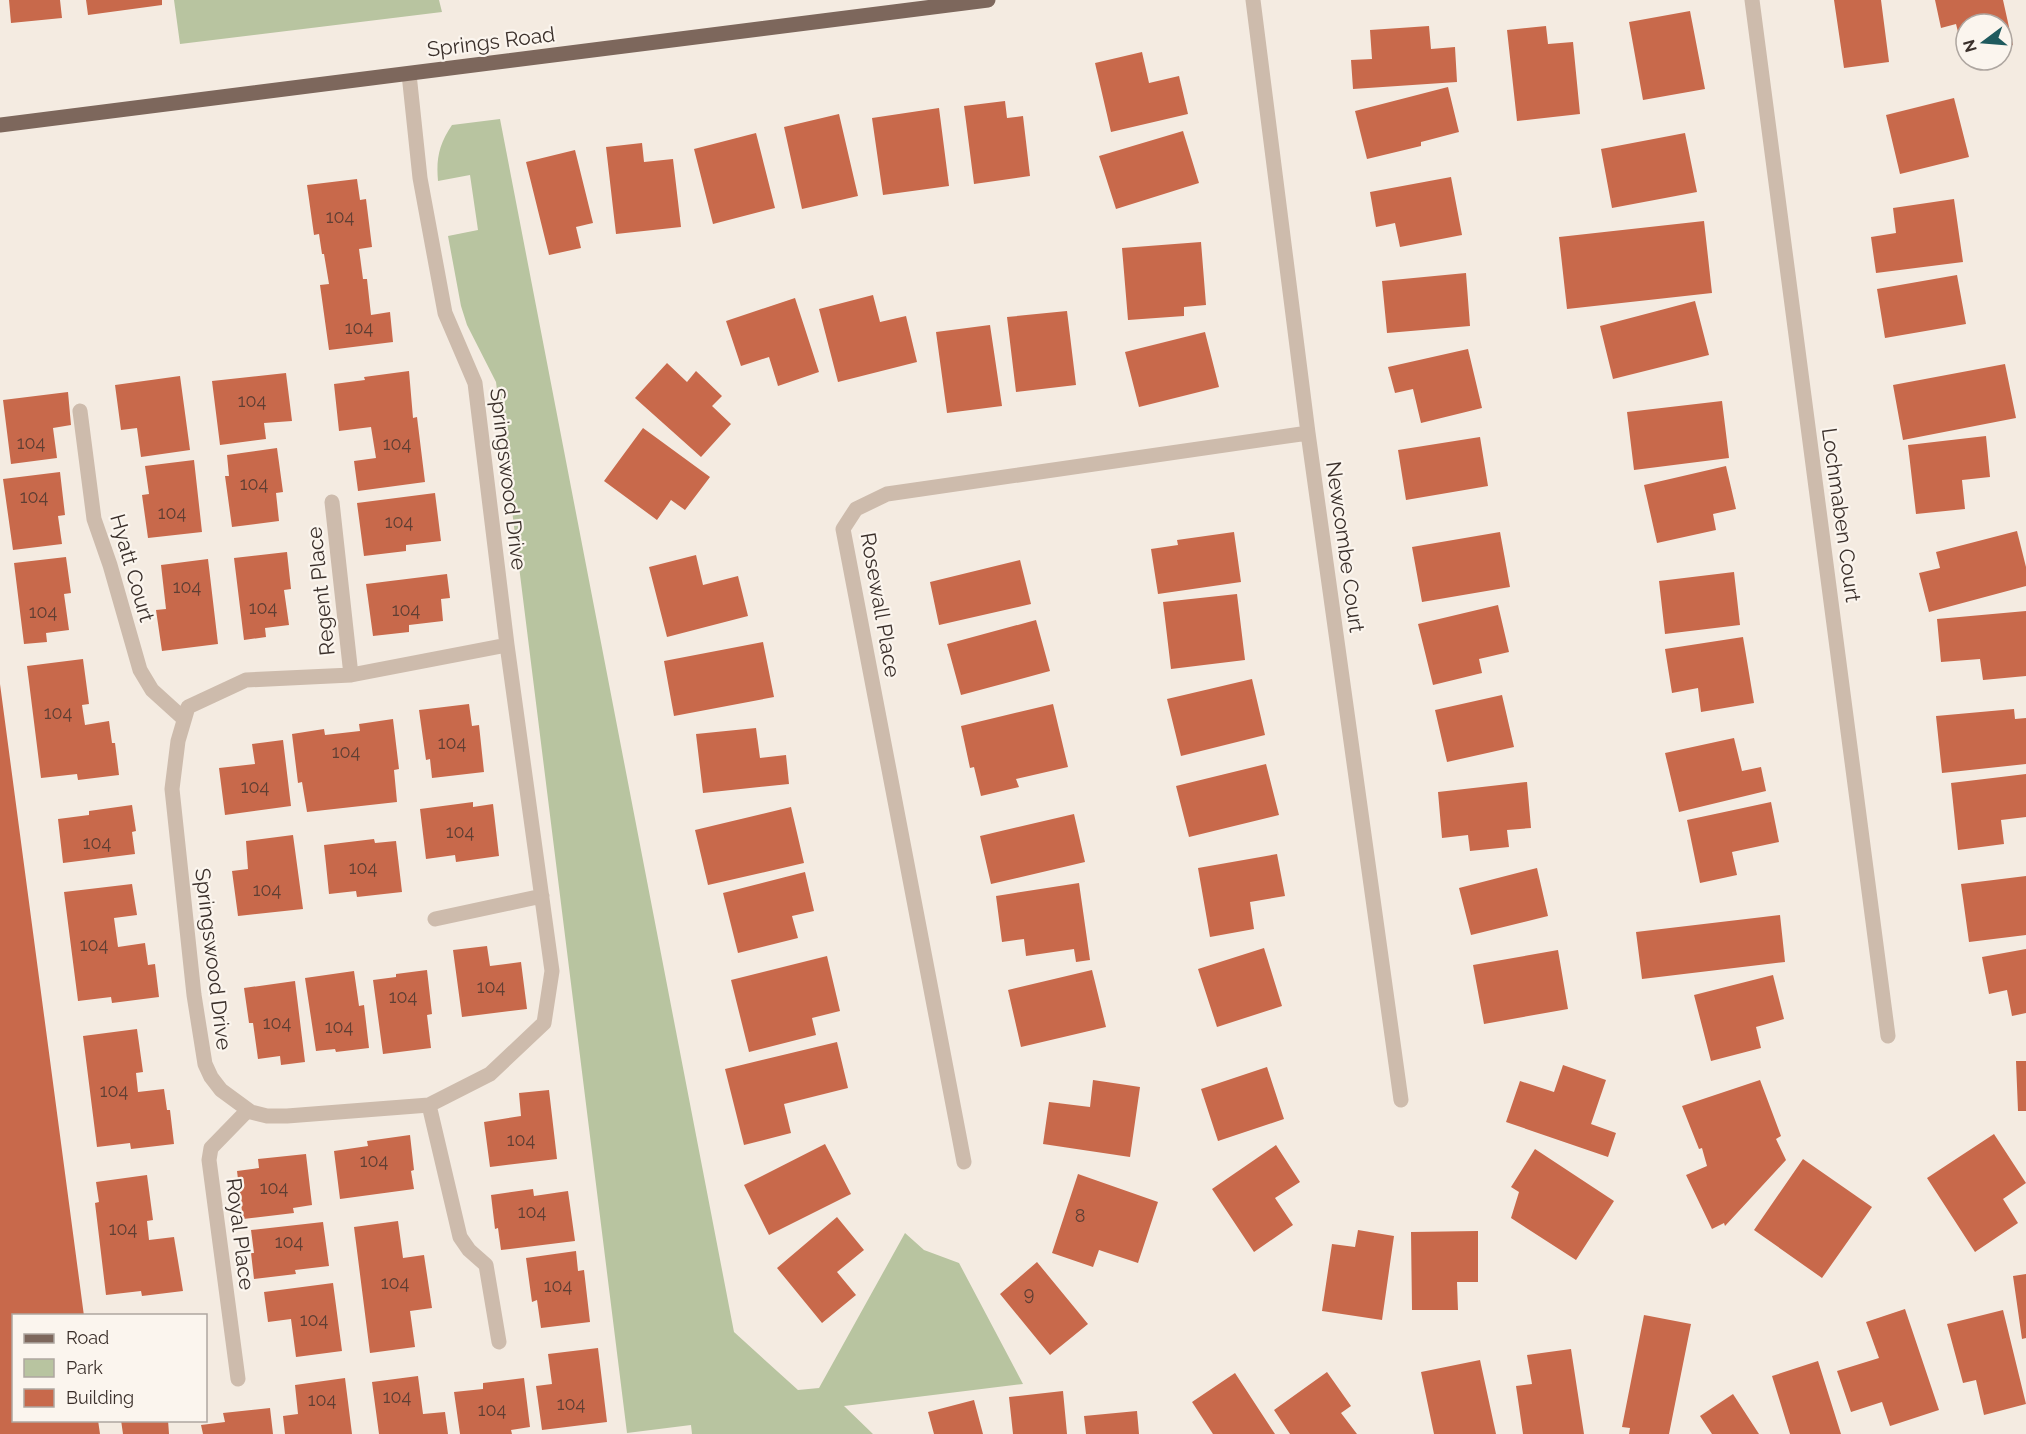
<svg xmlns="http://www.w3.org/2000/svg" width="2026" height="1434" viewBox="0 0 2026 1434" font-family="Raleway,sans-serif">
	<rect width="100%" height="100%" fill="#f4ebe1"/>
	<path fill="#b8c4a0" d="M174,0H439L442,12L180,44Z
		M500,119L734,1332L798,1390L819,1388L905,1233L924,1250L959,1263L1023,1384L844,1406L873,1434H692L691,1425L627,1433L496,382L467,325L461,306L448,236L478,230L470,175L438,181C436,159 439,144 452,125Z"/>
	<path fill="#c8694b" d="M9,0H60L62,18L11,23Z
		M86,0H162V5L88,15Z
		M1834,0H1881L1889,62L1844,68Z
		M1935,0H2003L2013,45L2002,47V24H1966L1965,60L1956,24L1941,28Z
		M1690,11L1705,89L1643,100L1629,22Z
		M1429,26L1431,49L1455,47L1457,82L1353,89L1351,60L1372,59L1370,30Z
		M1546,26L1548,44L1573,42L1580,114L1517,121L1507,30Z
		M1142,52L1149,83L1179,76L1188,114L1111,132L1095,63Z
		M1448,87L1459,132L1421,142V146L1367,159L1355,111Z
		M1954,98L1969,157L1900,174L1886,115Z
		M1005,101L1007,118L1023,116L1030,176L974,184L964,106Z
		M939,108L949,186L883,195L872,118Z
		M839,114L858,196L802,209L784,127Z
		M1183,131L1199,183L1116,209L1099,156Z
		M756,133L775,208L713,224L694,149Z
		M1685,133L1697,192L1612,208L1601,149Z
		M642,143L644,162L673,159L681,227L616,234L606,147Z
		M575,150L593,223L576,227L581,248L549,255L526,162Z
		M1451,177L1462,235L1400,247L1395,223L1376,227L1370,192Z
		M357,179L360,200L366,199L372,247L359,249L363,279H367L371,315L390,312L393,342L329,350L320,285L329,284L324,254H322L319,234L314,235L307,185Z
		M1954,199L1963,262L1876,273L1871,237L1896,233L1893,208Z
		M1704,221L1712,293L1567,309L1559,237Z
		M1201,242L1206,305L1184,307V316L1128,320L1122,248Z
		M1466,273L1470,326L1387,333L1382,281Z
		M1957,275L1966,324L1885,338L1877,289Z
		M873,295L880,322L906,316L917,362L838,382L819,309Z
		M795,298L819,372L778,386L769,357L741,366L726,321Z
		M1695,301L1709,355L1613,379L1600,326Z
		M1067,311L1076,385L1016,392L1007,317Z
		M990,325L1002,406L947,413L936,332Z
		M1205,332L1219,387L1139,407L1125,352Z
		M1468,349L1482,408L1421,423L1413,389L1395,393L1388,367Z
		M667,363L687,382L696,371L722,396L712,406L731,424L701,457L635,398Z
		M2005,364L2016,418L1903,440L1893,385Z
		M409,371L413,418L417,417L425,482L358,491L354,461L376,458L371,427L339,431L334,384L365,380L364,377Z
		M286,373L292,421L264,423L266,439L220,445L212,381Z
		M180,376L190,450L141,457L137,428L121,430L115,385Z
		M68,392L71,425L53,428L57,458L11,464L3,400Z
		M1722,401L1729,458L1634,470L1627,412Z
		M643,428L710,477L685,510L671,500L657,520L604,481Z
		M1986,436L1990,477L1962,480L1965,509L1916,514L1908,445Z
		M1480,437L1488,486L1406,500L1398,450Z
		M277,448L283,492L276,493L279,521L232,527L225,476H229L227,455Z
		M194,460L202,532L148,538L142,495L149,494L145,466Z
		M1726,466L1736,509L1713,514L1716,530L1657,543L1644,485Z
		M60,472L65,515L58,516L62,544L13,550L3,479Z
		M435,493L441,541L406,545V551L364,556L357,503Z
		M2017,531L2026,567V586L1929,612L1919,573L1940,568L1936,552Z
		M1234,532L1241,582L1158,594L1151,549L1178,545L1177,540Z
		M1500,532L1510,587L1422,602L1412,547Z
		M287,552L291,589L284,590L289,625L265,628L266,637L244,640L234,558Z
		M696,555L703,585L738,576L748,616L667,637L649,567Z
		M66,557L71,593L64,594L69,630L46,633L47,642L24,644L14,563Z
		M208,559L218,644L162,651L156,610L166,609L161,565Z
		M1020,560L1031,604L939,625L930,582Z
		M1734,572L1740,625L1665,634L1659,581Z
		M447,574L450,598L441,599L443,621L409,625V632L373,636L366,584Z
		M1237,594L1245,660L1171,669L1163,602Z
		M1498,605L1509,652L1479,659L1482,673L1433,685L1418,624Z
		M2026,611V676L1983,680L1980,659L1941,662L1937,619Z
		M1036,620L1050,671L961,695L947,644Z
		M1743,637L1754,703L1701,712L1698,688L1672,693L1665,649Z
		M763,642L774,697L674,716L664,661Z
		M83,659L89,704L82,705L85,725L109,721L112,743H115L119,775L78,780L77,774L41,778L27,666Z
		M1252,679L1265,735L1181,756L1167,699Z
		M0,684L84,1316H14V1420H98L100,1434H0Z
		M1502,695L1514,747L1447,762L1435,710Z
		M469,704L472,726L479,725L484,772L432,778L430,759L426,760L419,710Z
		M1053,704L1068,767L1016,779L1019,787L981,796L974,767L970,768L961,726Z
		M2014,709L2015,719L2026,718V764L1942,773L1936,716Z
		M393,719L399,769L394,770L397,802L307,812L302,782L298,783L292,734L324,729L325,735L360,731L359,724Z
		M756,728L760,758L786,755L789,784L703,793L696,734Z
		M1734,738L1742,771L1761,767L1766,791L1679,812L1665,753Z
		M283,740L291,806L225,815L219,768L255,764L252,744Z
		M1266,764L1279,815L1189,837L1176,786Z
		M2026,774V817L2001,820L2004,844L1958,850L1951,783Z
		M1527,782L1531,828L1507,830L1509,847L1470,851L1468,835L1442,838L1438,792Z
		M473,802V807L493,804L499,856L456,862L455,855L426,859L420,809Z
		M1771,802L1779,842L1732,852L1737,875L1700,883L1687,820Z
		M132,805L136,831L132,832L135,854L63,863L58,819L89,815V811Z
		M791,807L804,863L708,885L695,830Z
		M1074,814L1085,862L991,884L980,836Z
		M293,835L303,909L238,916L232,871L248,869L246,841Z
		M374,839L375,843L396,841L402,892L357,897L356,891L329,894L324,845Z
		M1277,854L1285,896L1250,902L1254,929L1210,937L1198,868Z
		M1537,868L1548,916L1471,935L1459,888Z
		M805,872L814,911L792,916L798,938L738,953L723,893Z
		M2026,876V935L1969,942L1961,884Z
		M1079,883L1090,960L1076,962L1074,949L1026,956L1024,939L1002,942L996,896Z
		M132,884L137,915L114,918L118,947L145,943L148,965L155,964L159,997L112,1003L111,997L78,1001L64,892Z
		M1780,915L1785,962L1642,979L1636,932Z
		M487,946L490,966L521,962L527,1009L462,1017L453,950Z
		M1264,948L1282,1006L1217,1027L1198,969Z
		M2026,949V1013L2012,1016L2007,990L1989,994L1982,957Z
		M1558,950L1568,1009L1484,1024L1473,965Z
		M827,956L840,1011L812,1018L816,1035L749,1052L731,980Z
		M427,970L432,1014L427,1015L431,1048L383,1054L373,980L396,977V974Z
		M1092,970L1106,1027L1021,1047L1008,990Z
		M354,971L359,1006L364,1005L369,1048L336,1052L335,1049L316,1051L305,978Z
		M1773,975L1784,1019L1756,1027L1761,1048L1711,1061L1694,995Z
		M295,981L305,1062L281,1065L280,1056L258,1059L253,1023H249L244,988Z
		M137,1029L143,1072L136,1073L138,1092L164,1089L167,1110H170L174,1144L131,1149L130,1143L97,1147L83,1036Z
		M837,1042L848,1088L784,1104L791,1133L744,1145L725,1069Z
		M2016,1061H2026V1111H2018Z
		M1563,1065L1606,1080L1591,1124L1616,1133L1608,1157L1506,1122L1520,1081L1554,1092Z
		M1267,1067L1284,1119L1218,1141L1201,1089Z
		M1093,1080L1140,1087L1130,1157L1043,1144L1049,1102L1090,1107Z
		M1760,1080L1781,1136L1776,1139L1786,1160L1725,1226L1724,1223L1712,1229L1686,1175L1707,1166L1702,1148L1699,1149L1682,1106Z
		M549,1090L557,1159L490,1167L484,1122L521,1116L519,1093Z
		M1994,1134L2026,1183L2003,1199L2018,1223L1975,1252L1927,1178Z
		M410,1135L414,1170L411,1171L414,1189L340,1199L334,1151L368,1146L367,1141Z
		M825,1144L851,1194L769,1235L744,1185Z
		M1276,1145L1300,1182L1275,1198L1293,1225L1254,1252L1212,1189Z
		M1535,1149L1614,1201L1576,1260L1511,1218L1519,1192L1511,1187Z
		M306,1154L312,1205L293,1208L294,1213L243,1219L237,1171L259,1168L258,1159Z
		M1803,1159L1872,1207L1822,1278L1754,1230Z
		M1078,1174L1158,1202L1138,1263L1099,1250L1093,1267L1052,1253Z
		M147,1175L153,1220L147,1221L149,1240L174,1237L183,1291L142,1296L141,1291L106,1295L95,1203L99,1202L96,1182Z
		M533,1189L534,1196L568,1191L575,1241L501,1250L498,1228L495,1229L491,1195Z
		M837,1217L864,1250L837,1272L856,1295L822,1323L777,1268Z
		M398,1221L403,1258L424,1255L432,1308L410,1311L415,1347L370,1353L354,1227Z
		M323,1222L329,1266L295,1270L296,1274L254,1279L251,1253H254L251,1230Z
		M1358,1230L1394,1236L1382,1320L1322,1311L1332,1244L1355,1247Z
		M1478,1231V1282H1457L1458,1310H1412L1411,1232Z
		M576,1251L578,1271L584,1270L590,1322L541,1328L537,1300L532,1302L526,1258Z
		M1037,1262L1088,1324L1050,1355L1000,1294Z
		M2026,1274V1338L2022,1339L2013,1276Z
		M333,1283L342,1351L296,1357L291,1319L268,1322L264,1292Z
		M1905,1309L1939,1410L1890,1426L1882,1402L1851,1412L1837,1371L1879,1358L1866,1322Z
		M2003,1310L2026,1404L1984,1415L1976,1380L1963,1383L1947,1324Z
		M1644,1315L1691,1324L1669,1434H1629L1630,1428L1622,1427Z
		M598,1348L607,1422L542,1430L536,1386L552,1384L548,1354Z
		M1571,1349L1584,1434H1523L1516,1386L1532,1384L1527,1355Z
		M1480,1360L1496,1434H1434L1421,1372Z
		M1818,1361L1841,1434H1790L1772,1376Z
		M1327,1372L1351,1406L1341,1413L1357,1434H1290L1274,1410Z
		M1235,1373L1275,1434H1213L1192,1402Z
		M418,1376L423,1414L445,1412L448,1434H379L372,1382Z
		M345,1378L352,1434H285L283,1416L298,1414L295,1385Z
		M524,1378L530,1427L511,1430L512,1434H460L454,1392L483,1389V1383Z
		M1063,1391L1067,1434H1013L1009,1397Z
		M1733,1394L1759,1434H1712L1700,1416Z
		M974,1400L983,1434H934L928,1412Z
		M270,1408L273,1434H203L201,1425L225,1422L223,1413Z
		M1137,1411L1139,1434H1086L1084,1416Z
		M121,1420H168L169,1434H123Z"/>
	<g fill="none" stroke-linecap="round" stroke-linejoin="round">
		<path stroke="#cdbbac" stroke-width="15" d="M1253,0L1308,433L1401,1100
			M1752,0L1888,1036
			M409,74L420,178L445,313L475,383L507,645L552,971L544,1023L490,1074L429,1105L287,1116H267L251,1112L221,1090L211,1077L205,1064L194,995L172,789L178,741L188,707L246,680L351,675L507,645
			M80,411L94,519L110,565L140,670L152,690L184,719
			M332,502L351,675
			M435,919L542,896
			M429,1105L460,1237L469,1250L486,1265L499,1342
			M964,1162L843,529L856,509L887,494L1308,433
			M238,1379L209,1160L211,1148L248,1110"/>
		<path stroke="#7d675c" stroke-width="15" d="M0,125L988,0"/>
	</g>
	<g text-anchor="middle" stroke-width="4.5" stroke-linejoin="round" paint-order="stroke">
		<g font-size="18" fill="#5e3e33">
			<text x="340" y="223">104</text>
			<text x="359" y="334">104</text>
			<text x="252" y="407">104</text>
			<text x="31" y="449">104</text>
			<text x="397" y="450">104</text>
			<text x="254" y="490">104</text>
			<text x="34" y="503">104</text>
			<text x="172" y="519">104</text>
			<text x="399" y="528">104</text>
			<text x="187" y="593">104</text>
			<text x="263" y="614">104</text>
			<text x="406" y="616">104</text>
			<text x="43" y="618">104</text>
			<text x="58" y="719">104</text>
			<text x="452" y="749">104</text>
			<text x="346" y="758">104</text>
			<text x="255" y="793">104</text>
			<text x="460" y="838">104</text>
			<text x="97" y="849">104</text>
			<text x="363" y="874">104</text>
			<text x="267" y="896">104</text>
			<text x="94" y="951">104</text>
			<text x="491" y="993">104</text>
			<text x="403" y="1003">104</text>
			<text x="277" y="1029">104</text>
			<text x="339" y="1033">104</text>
			<text x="114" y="1097">104</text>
			<text x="521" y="1146">104</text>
			<text x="374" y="1167">104</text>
			<text x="274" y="1194">104</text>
			<text x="532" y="1218">104</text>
			<text x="1080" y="1222">8</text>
			<text x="123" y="1235">104</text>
			<text x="289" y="1248">104</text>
			<text x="395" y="1289">104</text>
			<text x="558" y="1292">104</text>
			<text x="1029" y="1300">9</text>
			<text x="314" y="1326">104</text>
			<text x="397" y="1403">104</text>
			<text x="322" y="1406">104</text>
			<text x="571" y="1410">104</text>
			<text x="492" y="1416">104</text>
		</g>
		<g font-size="21" fill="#3b302b" stroke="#fbf5ee">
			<text transform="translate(491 42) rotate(-7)" y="7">Springs Road</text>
			<text transform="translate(508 479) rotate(83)" y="7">Springswood Drive</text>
			<text transform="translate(1841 515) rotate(82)" y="7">Lochmaben Court</text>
			<text transform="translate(1345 547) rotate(82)" y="7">Newcombe Court</text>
			<text transform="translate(132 568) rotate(74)" y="7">Hyatt Court</text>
			<text transform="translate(321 591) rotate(-96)" y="7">Regent Place</text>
			<text transform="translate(880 605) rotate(80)" y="7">Rosewall Place</text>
			<text transform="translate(213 959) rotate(83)" y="7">Springswood Drive</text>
			<text transform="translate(240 1234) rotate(83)" y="7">Royal Place</text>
		</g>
	</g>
	<rect x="12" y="1314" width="195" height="108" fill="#fbf5ee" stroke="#aea6a0" stroke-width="1.5"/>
	<rect x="24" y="1334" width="30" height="9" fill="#7d675c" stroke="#aea6a0" stroke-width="1.5"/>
	<text x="66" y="1344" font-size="18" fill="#3b302b">Road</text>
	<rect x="24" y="1359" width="30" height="18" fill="#b8c4a0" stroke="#aea6a0" stroke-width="1.5"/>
	<text x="66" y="1374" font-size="18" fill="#3b302b">Park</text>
	<rect x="24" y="1389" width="30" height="18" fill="#c8694b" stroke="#aea6a0" stroke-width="1.5"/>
	<text x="66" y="1404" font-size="18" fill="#3b302b">Building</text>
	<g transform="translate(1984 42) rotate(254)"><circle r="28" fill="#fbf5ee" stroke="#aea6a0" stroke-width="1.5"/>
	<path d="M0-4.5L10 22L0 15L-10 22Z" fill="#1f5a5e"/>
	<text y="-9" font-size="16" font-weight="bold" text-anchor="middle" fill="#3b302b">N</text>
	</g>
</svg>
